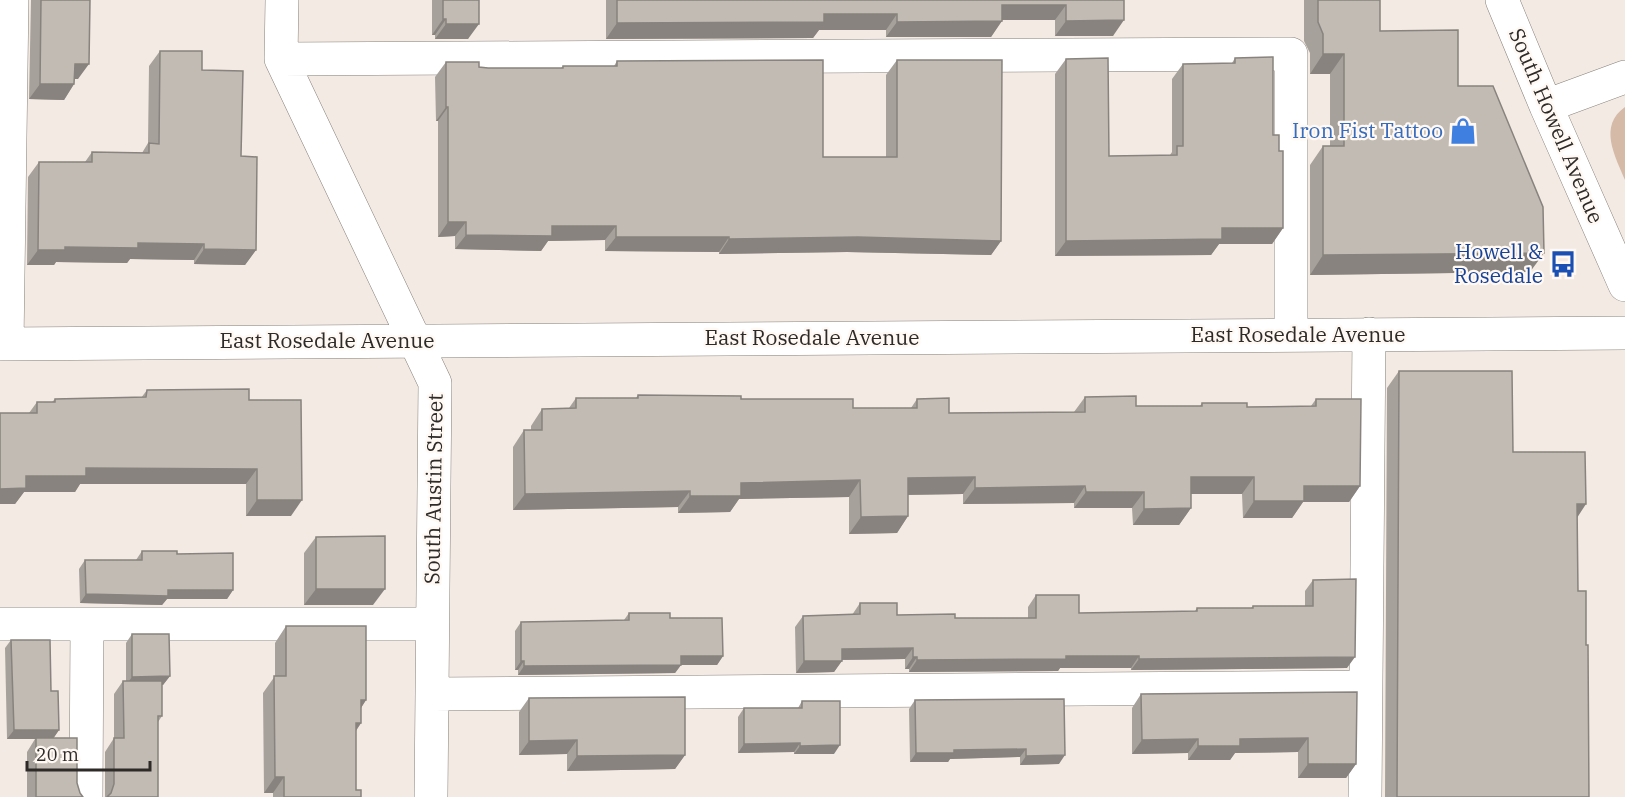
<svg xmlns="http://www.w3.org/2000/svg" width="1625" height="797" viewBox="0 0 1625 797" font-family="'IBM Plex Serif',serif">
	<rect width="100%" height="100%" fill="#f3eae4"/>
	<path fill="#d5baa8" d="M1625,107V180C1615,156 1598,126 1625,107Z"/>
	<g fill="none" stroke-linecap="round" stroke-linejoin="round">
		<defs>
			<path id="minor" d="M282,0L281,59L435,383L431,797
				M1502,0L1546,106L1625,285
				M281,59L1291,54V335
				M1546,106L1625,77
				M0,344L1625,333
				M7,344L12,0
				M0,624H432
				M432,694L1365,687
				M86,797L87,625
				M1365,797L1369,334"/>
		</defs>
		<use href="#minor" stroke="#87807a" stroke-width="34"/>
		<use href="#minor" stroke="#fff" stroke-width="33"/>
	</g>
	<path fill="#a7a19b" d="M31,0H90L78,79H74V84L64,100L29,99Z
		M432,0H479L468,39H435V35H432Z
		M606,0H1124L1113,36H1055V20H1002L991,37H886V30H819L813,38L606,39Z
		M1304,0H1380V31L1458,86L1530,272L1310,275V165L1323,146H1330V74H1310V53L1304,41Z
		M160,51L202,70L241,156L256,250L245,265L194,264V260L130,259L127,263L56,262L54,265H27L28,177L39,162H85L92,152L142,153L148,143L149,66Z
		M1235,58L1273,135L1279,151L1283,228L1272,244H1219L1211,255L1055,256V74L1066,59L1109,156L1170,155L1172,152V79L1183,64L1232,63Z
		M897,60L1001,241L991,255L847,252L719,254V252L605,251V240L548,241L541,251L455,249V236L438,237V121H436L435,77L446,62L488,68H561L563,66H614L617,61L823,157H886V75Z
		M1399,371L1513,452L1577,517L1578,591L1586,645L1589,797H1385L1387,388Z
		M147,390L249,400L291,516H246V484H80L75,492H24L15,504H0V413H29L37,402H52L55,399L141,398Z
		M638,395L741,399L853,408H911L917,399L949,413L1074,412L1085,397L1136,406H1200L1202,403L1247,407L1311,406L1316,399L1360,486L1349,502H1303L1292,518H1243L1242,494H1191V508L1179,525H1133L1132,508H1074V503L963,504V494L908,495V516L897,533L849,534V497L739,499L730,512L678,513V507L513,510V447L524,430H531V426L542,409L569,408L576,398H636Z
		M316,537L373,605H304V553Z
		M142,551L177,554L233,590L227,599H167L162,605L80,603L79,569L85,560H136Z
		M1313,580L1347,668L1131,670V668H1060L1058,671L909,672V669H905V659L842,660L834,672L796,673L795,627L803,616L852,615L860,603L897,615L955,618H1028V607L1036,595L1079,613L1195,611L1197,608H1251L1253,606H1305V591Z
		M629,613L670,618L723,656L717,665H681L675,673L518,675V670H515V631L521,622L624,620Z
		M286,626L366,700L361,708V723L356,731V790L361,797H273V793H264L263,693L275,676V643Z
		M132,634L170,676L163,685H162V716L158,722V797H105V752L114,738V694L123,681H126V643Z
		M11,640L51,691L59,730L53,738L77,783L80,793L83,797H27V752L35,739H7L5,648Z
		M1357,692L1356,764L1346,778H1298V752L1235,753L1230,760H1188V753L1132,754V708L1141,694Z
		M529,698L685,755L675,769L567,771V754L519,755V712Z
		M1064,699L1059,764L1020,765V757L950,759L948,762H910L909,709L915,700Z
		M802,701L834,754H794V752L738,753V717L744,708H798Z"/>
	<path fill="#88837e" d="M1002,5H1066L1055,20H991Z
		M824,14H897L886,30H819L813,38L606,39L617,23Z
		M443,19H446L435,35H432Z
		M1124,20L1113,36H1055L1066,21Z
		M1002,21L991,37H886L897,22Z
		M446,24H479L468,39H435Z
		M1323,54H1344L1330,74H1310Z
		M75,64H89L78,79H64Z
		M40,84H74L64,100L29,99Z
		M446,107H448L438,121H436Z
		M448,222H466L455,236L438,237Z
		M552,226H616L605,240L548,241L541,251L455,249L466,235Z
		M1222,228H1283L1272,244H1219L1211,255L1055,256L1066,241Z
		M616,237H729L719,252L605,251Z
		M858,237L1001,241L991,255L847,252L719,254L729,239Z
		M138,243L204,244L194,260L130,259L127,263L56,262L54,265H27L38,250L65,247Z
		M204,249L256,250L245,265L194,264Z
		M1544,253L1530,272L1310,275L1323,255Z
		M86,468L257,469L246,484H80L75,492H24L15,504H0V489L26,476Z
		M975,477L963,494L897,495L908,478Z
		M1191,477H1254L1242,494H1179Z
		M860,480L849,497L739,499L730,512L678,513L690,496L741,483Z
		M1085,486L1074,503L963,504L975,488Z
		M1304,486H1360L1349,502H1303L1292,518H1243L1254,501Z
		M690,491L678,507L513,510L525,494Z
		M1086,492H1144L1132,508H1074Z
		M257,500H302L291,516H246Z
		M1577,504H1586L1575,521Z
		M1191,508L1179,525H1133L1144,509Z
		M908,516L897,533L849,534L861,517Z
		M316,589H385L373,605H304Z
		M168,590H233L227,599H167L162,605L80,603L86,594Z
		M913,648L905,659L834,660L842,649Z
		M681,656H723L717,665H681L675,673L518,675L524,666Z
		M1066,656H1139L1131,668H1060L1058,671L909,672L917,660Z
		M913,657H917L909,669H905Z
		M1355,657L1347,668L1131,670L1139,659Z
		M521,661H524L518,670H515Z
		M804,661H842L834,672L796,673Z
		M170,676L163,685H126L132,677Z
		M361,700H366L355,717Z
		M356,723H361L350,739Z
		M14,730H59L53,739H7Z
		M1308,738L1298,752L1235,753L1230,760H1188L1198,746L1240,739Z
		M1198,739L1188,753L1132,754L1142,740Z
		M577,740L567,754L519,755L529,741Z
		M800,743L794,752L738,753L744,744Z
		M840,745L834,754H794L800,746Z
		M1026,749L1020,757L950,759L948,762H910L916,753L954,750Z
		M685,755L675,769L567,771L577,756Z
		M1065,755L1059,764L1020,765L1026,756Z
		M1308,764H1356L1346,778H1298Z
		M275,777H284L273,793H264Z"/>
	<path fill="#c2bbb4" stroke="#88837e" stroke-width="1.5" d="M41,0H90L89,64H75L74,84H40Z
		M443,0H479V24H446V19H443Z
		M617,0H1124V20L1066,21V5H1002V21L897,22V14H824V22L617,23Z
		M1318,0H1380V31L1458,30V86H1493L1543,207L1544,253L1323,255V146H1344V54H1323V34L1318,22Z
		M160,51H202V70L243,71L241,156L257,157L256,250L204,249V244L138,243V248L65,247V250H38L39,162H92V152L149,153V143L159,144Z
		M1273,57V135H1279V151H1283V228H1222V239L1066,241V59L1108,58L1109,156L1177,155V146H1183V64L1235,63V58Z
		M823,60V157H897V60H1002L1001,241L858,237L729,239V237H616V226H552V236L466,235V222H448V107H446V62H479V67L488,68H563V66H617V61Z
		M1399,371H1512L1513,452H1585L1586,504H1577L1578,591H1586V645H1588L1589,797H1397Z
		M249,389V400H301L302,500H257V469L86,468V476H26V488L0,489V413H37V402H55V399L146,397L147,390Z
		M638,395L741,396V399H853V408H917V399L949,398V413L1085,412V397L1136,396V406H1202V403H1247V407L1316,406V399H1361L1360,486H1304V501H1254V477H1191V508L1144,509V492H1086L1085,486L975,488V477L908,478V516L861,517L860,480L741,483V496H690V491L525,494L524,430H542V409L576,408V398H638Z
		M385,536V589H316V537Z
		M142,551H177V554L233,553V590H168V596L86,594L85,560H142Z
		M1356,579L1355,657L1139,659V656H1066V659L917,660V657H913V648L842,649V661H804L803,616L860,614V603H897V615L955,614V618H1036V595H1079V613L1197,611V608H1253V606H1313V580Z
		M629,613H670V618H722L723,656H681V665L524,666V661H521V622L629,620Z
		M286,626H366V700H361V723H356V790H361V797H284V777H275L274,676H286Z
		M132,634H169L170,676L132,677Z
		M11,640H50L51,691H58L59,730H14Z
		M123,681H162V716H158V797H107L111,793L114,784V738H124Z
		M1357,692L1356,764H1308V738L1240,739V746H1198V739L1142,740L1141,694Z
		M685,697V755L577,756V740L529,741V698Z
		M1064,699L1065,755L1026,756V749L954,750V753H916L915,700Z
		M802,701H840V745L800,746V743L744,744V708H802Z
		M36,738H77V783L80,793L83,797H36Z"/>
	<defs>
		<symbol id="shop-bare" viewBox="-9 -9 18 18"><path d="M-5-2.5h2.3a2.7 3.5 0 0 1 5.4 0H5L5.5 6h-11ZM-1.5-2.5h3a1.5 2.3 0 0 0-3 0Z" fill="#3f7fe0" stroke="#fff8f3" stroke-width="2.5" paint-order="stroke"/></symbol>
		<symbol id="bus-bare" viewBox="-9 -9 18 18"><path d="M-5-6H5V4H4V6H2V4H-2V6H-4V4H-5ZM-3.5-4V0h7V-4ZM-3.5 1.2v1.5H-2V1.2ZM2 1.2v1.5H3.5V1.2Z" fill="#1a4fb4" stroke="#fff8f3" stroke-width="2.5" paint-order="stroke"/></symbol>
	</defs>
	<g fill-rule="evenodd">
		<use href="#shop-bare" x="1444" y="112" width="38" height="38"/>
		<use href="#bus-bare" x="1544" y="245" width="38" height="38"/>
	</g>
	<g text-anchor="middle" stroke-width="4.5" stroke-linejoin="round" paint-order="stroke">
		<g font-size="21" fill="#2d2a28" stroke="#fff8f3">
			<text transform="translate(1556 126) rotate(67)" y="7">South Howell Avenue</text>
			<text x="1298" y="342">East Rosedale Avenue</text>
			<text x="812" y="345">East Rosedale Avenue</text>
			<text x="327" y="348">East Rosedale Avenue</text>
			<text transform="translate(434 489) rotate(-89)" y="7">South Austin Street</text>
		</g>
		<g font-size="21" fill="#366cbe" stroke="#fff8f3" text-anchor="end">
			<text x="1443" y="138">Iron Fist Tattoo</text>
		</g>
		<g font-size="21" fill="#164399" stroke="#fff8f3" text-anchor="end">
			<text x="1543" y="259">Howell &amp;<tspan x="1543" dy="24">Rosedale</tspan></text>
		</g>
	</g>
	<path d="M27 761v9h123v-9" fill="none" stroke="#2d2a28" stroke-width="3"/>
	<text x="36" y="761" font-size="18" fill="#2d2a28" stroke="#fff8f3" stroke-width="4.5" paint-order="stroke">20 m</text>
</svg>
